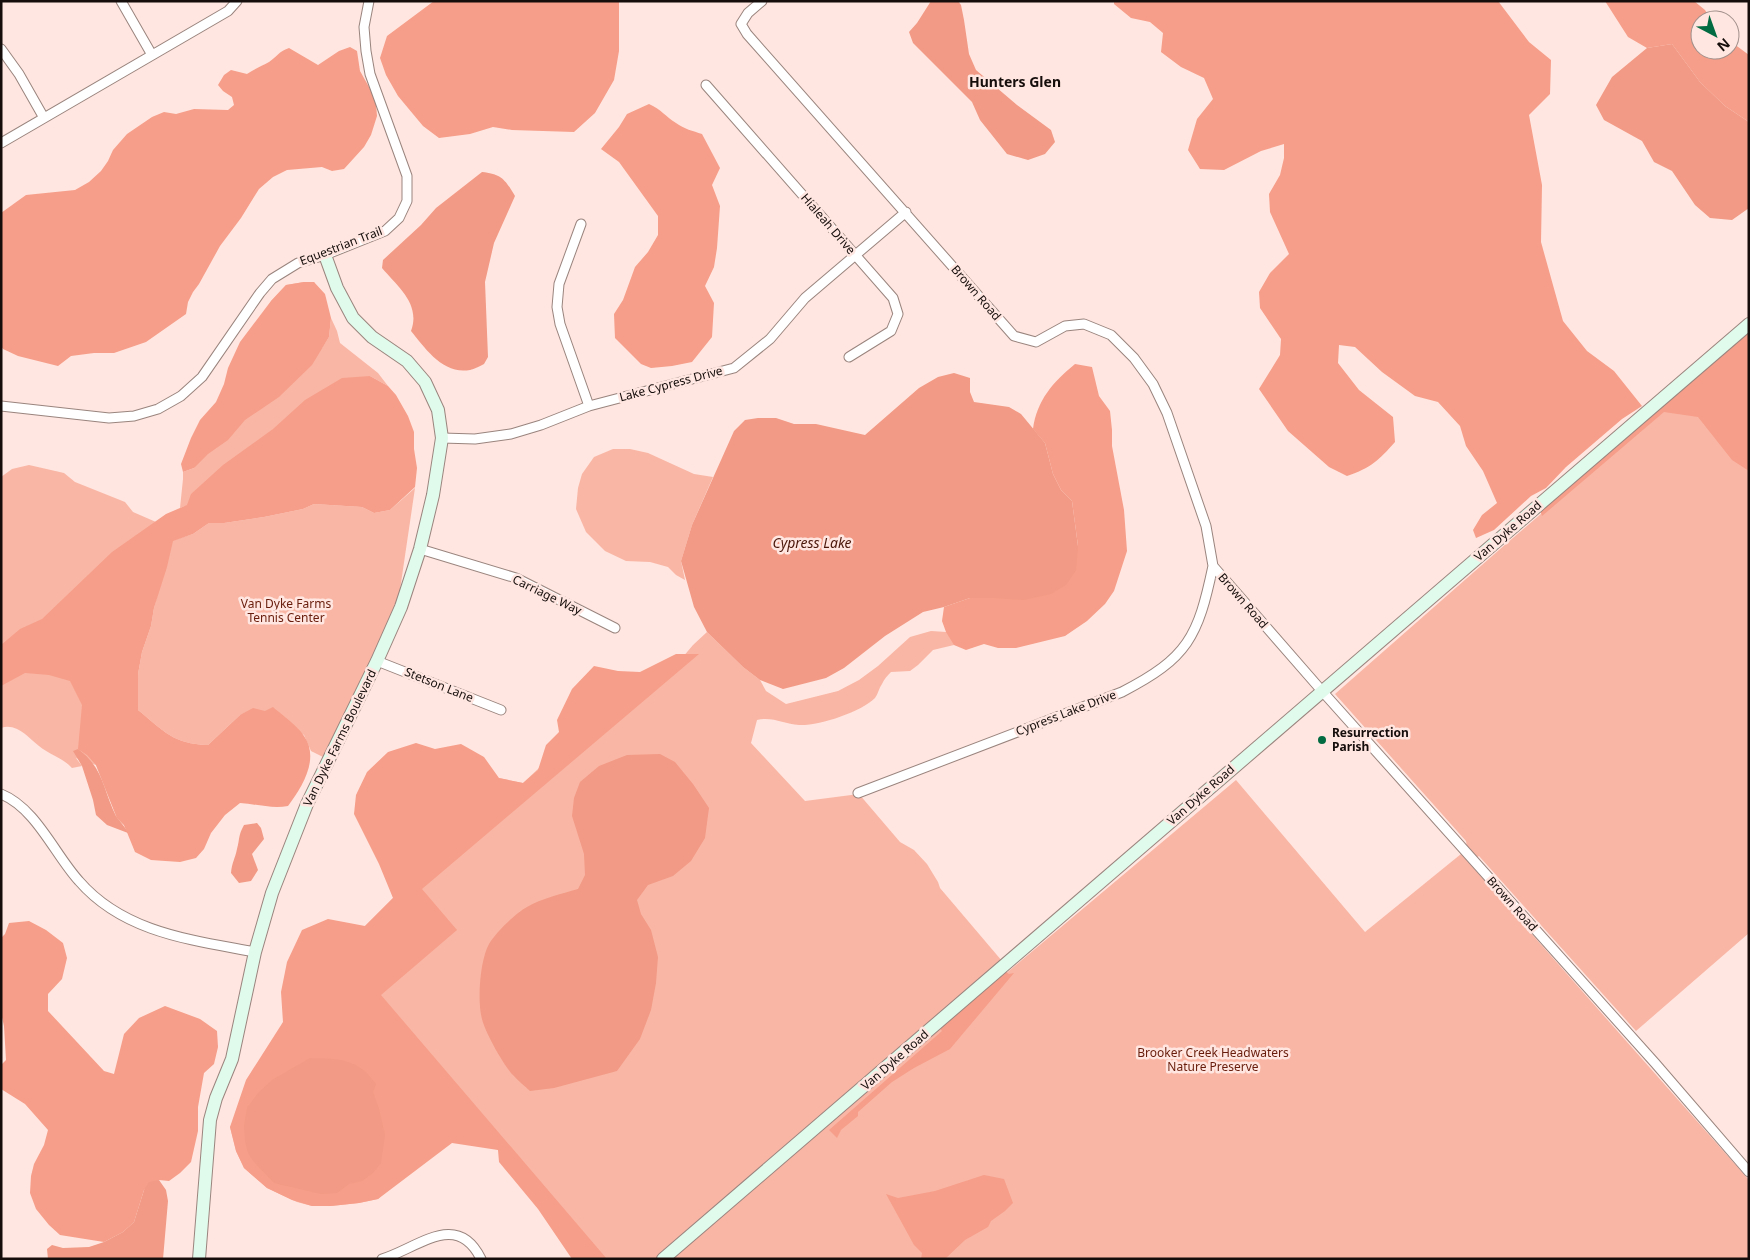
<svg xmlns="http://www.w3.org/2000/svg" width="1750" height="1260" viewBox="0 0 1750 1260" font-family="'Noto Sans',sans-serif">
	<rect width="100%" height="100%" fill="#ffe6e0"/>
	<path fill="#f9b6a5" d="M304,282H314L324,300L322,348L329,337L331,318L337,331L340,343L378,373L388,386L370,376L236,508L174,540L193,534L209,523H224L264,517L303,509L314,504L362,507L374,513L390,510L415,488L397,610L325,758L311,751L304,735L265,711L240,715L208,745C173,744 164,731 138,710V674L142,652L151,626L154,608L172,543L141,629L134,719L258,794L128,833L124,825L117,818L96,765L76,758L82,766L72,768C63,758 50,755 39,746C29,738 16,722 1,728V477L12,469L29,465L64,473L75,482L125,502L133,512L156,522L163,521L185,506L180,508L183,479V472L194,468L267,316L271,301L286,285Z
		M1749,335V933L1636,1031L1479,856L1476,858L1467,847L1466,841L1335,694L1499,550Z
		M613,449H630L648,453L694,474L713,477L692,525L681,561L685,580L676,575L668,567L650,562L626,561L605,551L586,532L576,509L578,488L582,474L594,457Z
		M1119,555L964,646L954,645L933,650L918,665L910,671L891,672C888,675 884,679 882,684C879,688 878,694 875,698C861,712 819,726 799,725C784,724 772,716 757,720L751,743L805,801L859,794L900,842L914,850L927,864L938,882L940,888L1002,961L656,1259H585L498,1150L457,1128L378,1199L359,1203L331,1206H312L297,1202L267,1188L244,1168L236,1151L230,1127L365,926L393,898L499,778L523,783L631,682L677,664L693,645L707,632L743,667L760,680L766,691L786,704L838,691L859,680L878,666L910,637L931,631L946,632Z
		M1236,780L1365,932L1461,854L1749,1180V1259H670L866,1091Z"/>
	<path fill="#f69e89" d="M434,1H619V51L614,80L595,113L574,132L512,130L493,127L470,134L439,138L423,126L398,96L386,75L380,58L387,36Z
		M1114,1H1498L1529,42L1551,60L1550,94L1529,115L1542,185L1541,242L1563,321L1587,351L1614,371L1642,406L1622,419L1566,467L1546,488L1531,496L1494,530L1476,538L1473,530L1482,515L1497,503L1483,471L1466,446L1460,426L1438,402L1415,396L1382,372L1355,347L1339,345L1338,363L1359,390L1393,417L1395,442C1379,460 1371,468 1347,476L1329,467L1288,431L1259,389L1280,355L1281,339L1260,308L1259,292L1270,273L1289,254L1270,212L1269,194L1280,175L1284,158V144L1261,151L1224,170L1200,169L1188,150L1197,119L1213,99L1204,78L1181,67L1161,52L1163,33L1150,22L1131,18L1114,4Z
		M1605,1H1694L1705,10L1711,20H1700V50H1730V41L1749,55V122L1725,106L1700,82L1672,44L1647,48L1628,37Z
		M350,47L357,51L360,71L373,94L376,104L377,116L371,135L364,147L344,169L332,171L322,167L287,170L273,177L259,189L241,218L220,246L199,284L193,292L188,302L186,314L146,342L114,353H94L71,356L58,366L18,356L3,349L1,346V213L26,195L75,190L89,182L101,171L108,161L113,150L127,134L152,117L164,112L176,114L194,109L228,110L234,105L232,97L223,91L218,85L224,75L231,70L247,74C254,69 262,66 269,62C278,56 278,52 289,48L318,65L339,51Z
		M649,104C662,110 665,116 676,123C684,129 693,131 702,134L720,168L712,185L720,206L717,248L714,267L705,286L714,303L712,337L692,362L672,366L651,368L641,364L615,338L614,314L623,300L635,267L648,252L658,235V216L619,162L601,149L619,127L627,114Z
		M304,282H314L325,294L331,318L329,337L312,365L279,397L245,420L228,440L208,454L194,468L183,472L181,464L191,438L200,420L216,402L224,384L228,368L240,342L271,301L286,285Z
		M1749,331V471L1732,460L1698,417L1664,412L1542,516L1540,510Z
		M1075,364L1092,367L1099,396L1110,411L1112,430V446L1124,510L1127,551L1114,591L1105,604L1087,621L1065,636L1016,648H998L984,644L966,650L954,645L946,632L942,621L944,607L970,598H995L1078,546L1072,501L1061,490L1053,474L1045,443L1033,429C1037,400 1053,382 1075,364Z
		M370,376L388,386L396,395L408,416L414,432V449L417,468L415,487L390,510L374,513L362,507L314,504L303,509L264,517L224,523H209L193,534L173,541L167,567L154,608L151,626L142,652L138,674V710C164,731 173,744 208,745L240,715L253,708L265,711L273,707C281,714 299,727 304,736C320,759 302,787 288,806C272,809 256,804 240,803L225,815L211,833L204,849L196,858L180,862L151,860L135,852L124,825L117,818L96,765L87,755L78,749L82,705L70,681L49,675L25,673L1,686V645L20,629L42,619L112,552L166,514L187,505L191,494L223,465L273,429L305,400L342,378Z
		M676,654H699L422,889L457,930L381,995L607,1259H572L538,1209L499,1162L498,1150L452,1143L378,1199L359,1203L331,1206H312L292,1200L267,1188L244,1168L236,1151L230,1127L246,1080L283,1022L281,992L287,962L302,930L328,919L365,926L393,898L379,864L354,814L356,795L367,772L388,752L416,743L435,749L461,744L484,757L499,778L523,783L538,770L546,745L559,732L557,720L572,689L594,666L618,671L640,672Z
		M29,921L46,930L63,943L67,958L62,979L48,994V1011L104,1071L114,1074L124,1034L139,1018L165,1006L200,1019L217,1031L218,1047L214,1064L204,1073L198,1107V1131L191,1162L180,1173L169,1181L159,1180L144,1190L134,1222L123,1232L104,1242L60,1235L49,1225L36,1209L30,1193L31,1176L34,1164L44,1145L48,1130L25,1104L1,1089V1065L6,1060L4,1026L1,1013V938L5,934L9,923Z
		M1005,971L1009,974L1014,973L950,1049L914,1068L892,1082L858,1112V1116L841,1130L837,1138L829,1130L942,1031L939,1027Z
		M984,1175L1004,1179L1013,1203L1005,1211L991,1221L988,1227L965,1240L945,1259H921L922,1253L914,1245L886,1194L898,1198L935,1191Z"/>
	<path fill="#f29a85" d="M931,1H958L961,5L964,20L969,54L976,70L1017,105L1051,130L1055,142L1045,154L1028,160L1007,154L980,120L972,102L913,43L909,32L917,23Z
		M1672,44L1700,82L1725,106L1749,122V208L1732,220L1710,218L1695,205L1672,171L1654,162L1642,141L1604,120L1596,105L1612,77L1647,48Z
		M482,172C501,174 505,179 515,196L494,243L485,282L488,357L484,364C480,366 474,369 470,370C443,375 425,348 411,331C421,304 398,287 382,268L383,260L421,225L436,208Z
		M954,373L970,378V392L974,402L1009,407L1021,414L1045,443L1053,474L1061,490L1072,501L1078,546L1076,570L1066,585L1051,594L1023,600L995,598H970L944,607L923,612L885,636L844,668L826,678L783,689L760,680L743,667L707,632L694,607L681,561L692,525L734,431L745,420L758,418H776L794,424H816L865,435L919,388L938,377Z
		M78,749C104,768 103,790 116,816C120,822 125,826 128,833L107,825L96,815L93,800L82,766L73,751Z
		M660,754L675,762L693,784L709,808L705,838L691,861L673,876L648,885L637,900L641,914L651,930L658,957L656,983L651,1010L640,1039L617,1071L554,1088L530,1091C525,1086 518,1081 513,1075C504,1066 485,1032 482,1019C477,1001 480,960 489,944C496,932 516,913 527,907C543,898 561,894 578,889L585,875L584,854L572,816L574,798L580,782L599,766L627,755Z
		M257,823L261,828L264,839L252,854L258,870L251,881L239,883L231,873C232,862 235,859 237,849C240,838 238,836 244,825Z
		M310,1058C340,1059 357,1058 376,1084L373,1092L379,1109L385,1135L381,1163L373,1173L362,1181L349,1184L337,1193L321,1194L274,1183L254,1162L248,1153L245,1141L244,1126L247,1108L258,1093L272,1080Z
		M159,1180L166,1190L168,1201L163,1259H48L47,1249L52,1245L63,1248L89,1247L104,1242L123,1232L134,1222L144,1190L149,1182Z"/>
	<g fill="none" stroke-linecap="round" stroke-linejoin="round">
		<defs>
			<path id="street" d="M121,1L152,55
				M762,1L748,13L741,24L747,34L1014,336L1036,342L1065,326L1084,324L1111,335L1134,358L1153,384L1167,413L1206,526L1213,566L1322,691L1655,1063L1749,1172
				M1,49L19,74L44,118
				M706,85L893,298L898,314L891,331L849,357
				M1,143L228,11L237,1
				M581,224L559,284L557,307L560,324L589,406
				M1,406L109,418L134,416L158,409L181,396L202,377L260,293L272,279L298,263L325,255L385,231L399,218L407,201V176L370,74L366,51L364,27L369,1
				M442,438L475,439L511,434L541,425L589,406L734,368L770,339L805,298L906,212
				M420,549L516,578L615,628
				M377,661L501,710
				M858,793L1122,692C1188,658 1198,637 1213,566
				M1,794C36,808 55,855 79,881C124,933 192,940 255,952
				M382,1259C418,1248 457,1210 481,1259"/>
			<path id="secondary" d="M199,1259L210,1120L216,1098L232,1059L255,952L272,893L307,804L377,661L401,607L420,549L433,495L442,438L438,410L425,382L407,361L372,337L353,318L337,288L325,255
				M663,1259L1749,324"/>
		</defs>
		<use href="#street" stroke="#9a847e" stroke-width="11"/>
		<use href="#secondary" stroke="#9a847e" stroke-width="14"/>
		<use href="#street" stroke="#fff" stroke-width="9"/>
		<use href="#secondary" stroke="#e0faeb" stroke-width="12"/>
	</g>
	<circle fill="#026b41" stroke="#ffe6e0" stroke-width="2" cx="1322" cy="740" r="5"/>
	<g text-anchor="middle" stroke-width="5" stroke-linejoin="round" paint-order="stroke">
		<g font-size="12" fill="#150d0b" stroke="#ffe6e0">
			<text transform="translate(828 224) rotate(49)" y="4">Hialeah Drive</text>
			<text transform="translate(341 246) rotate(-21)" y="4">Equestrian Trail</text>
			<text transform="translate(976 293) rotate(49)" y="4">Brown Road</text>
			<text transform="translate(671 384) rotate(-15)" y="4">Lake Cypress Drive</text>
			<text transform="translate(1508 531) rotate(-41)" y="4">Van Dyke Road</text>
			<text transform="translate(547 595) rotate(26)" y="4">Carriage Way</text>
			<text transform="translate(1243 601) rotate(49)" y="4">Brown Road</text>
			<text transform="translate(439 685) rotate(22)" y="4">Stetson Lane</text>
			<text transform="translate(1066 713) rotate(-21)" y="4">Cypress Lake Drive</text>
			<text transform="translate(340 738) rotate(-64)" y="4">Van Dyke Farms Boulevard</text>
			<text transform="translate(1201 795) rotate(-41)" y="4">Van Dyke Road</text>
			<text transform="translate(1512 904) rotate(48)" y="4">Brown Road</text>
			<text transform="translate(895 1060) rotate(-41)" y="4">Van Dyke Road</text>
		</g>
		<g font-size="12" fill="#681c0b" stroke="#ffe6e0">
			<text x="286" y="608">Van Dyke Farms<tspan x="286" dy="14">Tennis Center</tspan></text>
			<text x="1213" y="1057">Brooker Creek Headwaters<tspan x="1213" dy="14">Nature Preserve</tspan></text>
		</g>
		<g font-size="12" font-weight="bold" fill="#150d0b" stroke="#ffe6e0" text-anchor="start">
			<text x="1332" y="737">Resurrection<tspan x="1332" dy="14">Parish</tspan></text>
		</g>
		<g font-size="14" font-weight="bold" fill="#150d0b" stroke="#ffe6e0">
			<text x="1015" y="87">Hunters Glen</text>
		</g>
		<g font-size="14" font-style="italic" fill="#4b160a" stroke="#ffe6e0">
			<text x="812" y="548">Cypress Lake</text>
		</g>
	</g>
	<rect width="1750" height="1260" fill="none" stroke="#150d0b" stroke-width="5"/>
	<g transform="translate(1715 35) rotate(139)"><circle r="24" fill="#ffe6e0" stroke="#a18f8b"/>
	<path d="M0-4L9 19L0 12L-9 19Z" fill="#026b41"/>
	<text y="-8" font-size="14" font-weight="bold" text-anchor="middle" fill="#150d0b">N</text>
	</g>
</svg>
